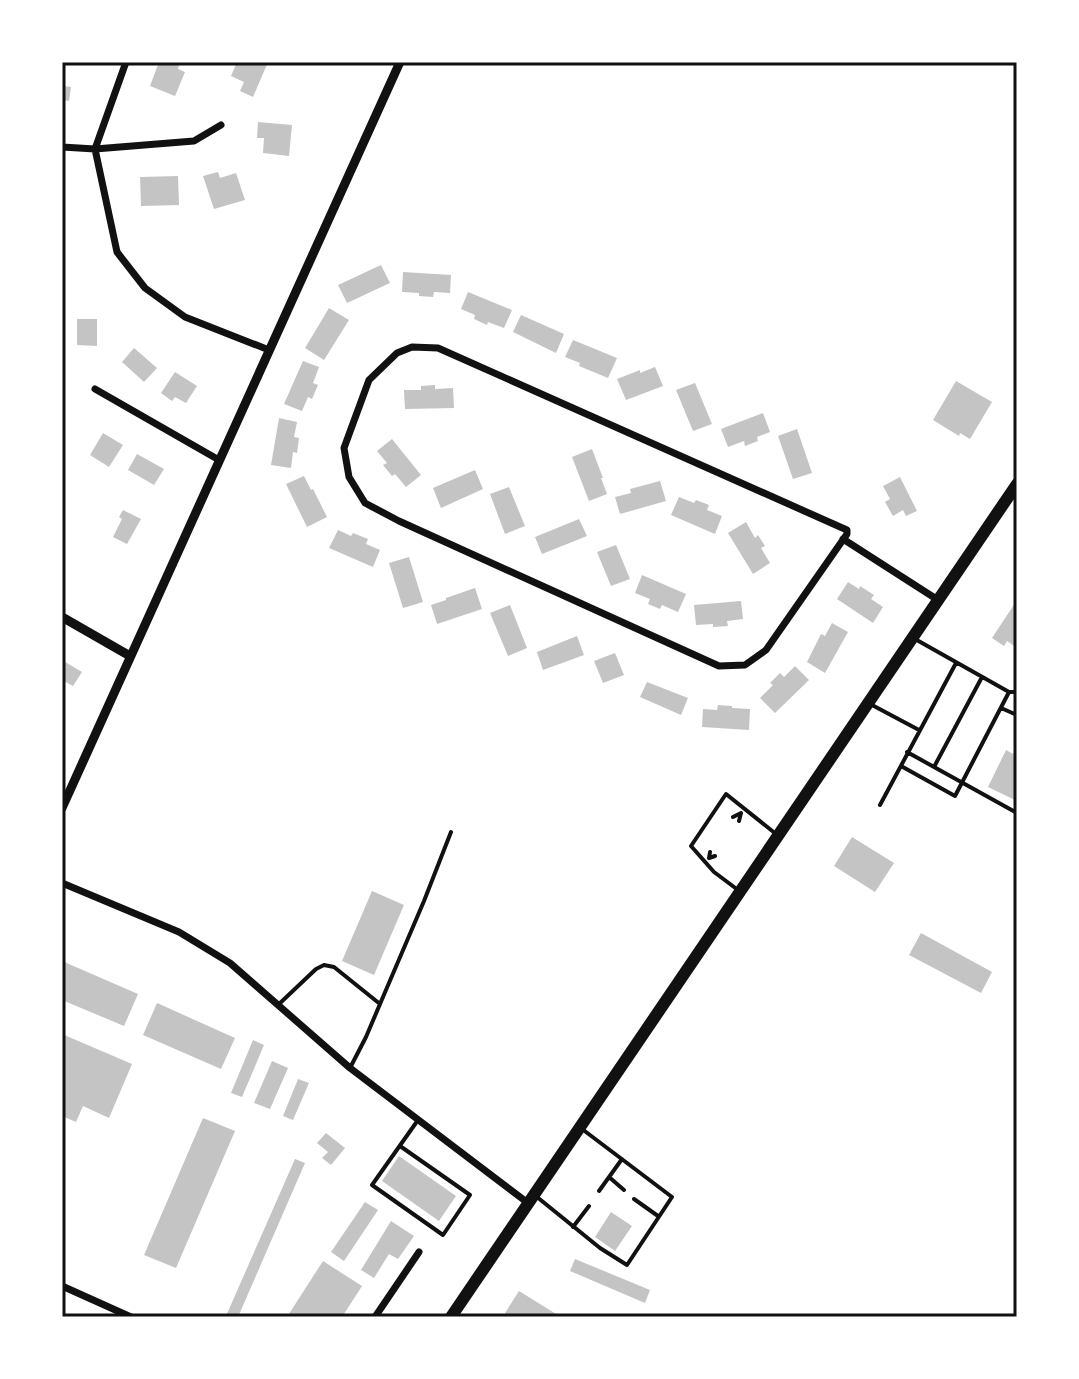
<svg xmlns="http://www.w3.org/2000/svg" width="1079" height="1379" viewBox="0 0 1079 1379" font-family="'Nunito Sans',sans-serif">
	<rect width="100%" height="100%" fill="#fff"/>
	<path fill="#c4c4c4" d="M159,62H180L178,69L185,72L175,96L150,86Z
		M237,62H268L253,97L240,91L244,82L231,76Z
		M62,86L71,87L69,101L62,100Z
		M258,122L292,125L289,156L263,153L264,138H257Z
		M218,172L220,178L236,173L245,200L214,209L203,176Z
		M178,176L179,205L141,206L140,177Z
		M381,265L390,283L347,303L338,285Z
		M403,272L451,275L450,293L434,292L433,297L419,296V293L402,292Z
		M468,292L512,310L504,328L488,322L487,325L474,319L475,315L461,309Z
		M329,308L349,320L324,360L305,348Z
		M521,315L564,334L556,353L513,332Z
		M77,319H97V346L77,345Z
		M573,340L617,358L608,378L579,366L580,363L565,357Z
		M134,348L157,368L144,382L122,362Z
		M303,361L319,367L313,383L318,385L312,399L308,397L302,411L284,404Z
		M655,367L663,386L626,400L617,379L640,370V373Z
		M175,372L197,386L186,403L175,397L172,401L161,393Z
		M956,381L992,402L970,439L960,433L959,436L933,420Z
		M695,383L712,424L693,431L676,390Z
		M435,385V389L453,388L454,408L405,409L404,390H421V386Z
		M763,413L770,432L757,437L758,441L745,446L744,441L728,447L721,429Z
		M279,418L297,422L294,437L299,438L297,453L293,452L291,468L271,465Z
		M797,429L812,473L793,479L778,436Z
		M103,433L123,445L109,467L90,455Z
		M392,439L421,475L406,487L395,474L392,476L383,465L387,463L377,451Z
		M592,449L603,478H601L607,494L589,501L572,457Z
		M137,454L164,469L154,485L128,470Z
		M475,470L483,489L441,508L433,488Z
		M304,476L311,490L313,489L327,517L307,527L286,484Z
		M900,477L917,511L906,516L903,510L893,516L885,502L890,499L883,486Z
		M660,481L666,501L620,514L615,497L631,493L630,489Z
		M509,487L525,526L505,534L490,494Z
		M679,497L694,503L696,500L709,505L707,510L722,516L715,534L671,515Z
		M123,510L141,519L127,544L113,537L122,519L119,517Z
		M579,519L587,536L542,554L535,537Z
		M746,522L755,538L758,535L765,546L761,548L770,563L753,574L728,533Z
		M338,530L351,536L353,533L368,539L366,544L380,550L373,567L329,548Z
		M616,545L630,579L611,586L597,552Z
		M409,557L423,602L403,608L389,563Z
		M642,575L686,594L678,612L662,605L660,609L648,604L650,599L635,593Z
		M848,582L859,589L860,586L874,595L871,599L883,607L873,623L837,599Z
		M475,588L482,609L437,624L431,605L446,600V598Z
		M1017,600V648L1007,641L1004,646L992,638Z
		M741,601L743,619L727,621L728,626L713,627V624L696,625L694,605Z
		M510,605L527,648L508,656L490,613Z
		M832,623L848,632L825,673L807,662L821,634L825,636Z
		M577,636L584,655L543,670L537,652Z
		M615,653L624,675L603,683L594,661Z
		M62,660L82,672L73,686L62,680Z
		M795,666L809,680L775,713L760,698L773,685L770,683L780,673L784,677Z
		M647,682L688,698L681,715L640,697Z
		M718,705L732,706V708L750,709L749,730L702,727L703,709L717,710Z
		M1017,746V801L988,787L1006,750L1013,754Z
		M852,837L894,863L875,892L834,866Z
		M372,891L404,905L374,975L342,961Z
		M921,933L992,972L981,993L909,955Z
		M62,961L138,994L124,1026L62,1000Z
		M157,1003L235,1038L221,1069L143,1035Z
		M62,1034L132,1064L109,1118L83,1106L76,1122L62,1116Z
		M253,1040L264,1045L242,1097L231,1093Z
		M272,1061L288,1068L270,1109L254,1103Z
		M298,1079L309,1083L293,1120L283,1116Z
		M203,1118L235,1131L176,1268L144,1255Z
		M326,1133L345,1148L331,1165L322,1158L328,1152L317,1143Z
		M399,1156L456,1196L439,1221L382,1181Z
		M295,1159L305,1163L238,1317H228L226,1316Z
		M365,1202L378,1210L344,1261L331,1252Z
		M611,1212L632,1226L615,1251L595,1237Z
		M391,1221L414,1236L398,1259L389,1254L374,1278L361,1270Z
		M575,1259L650,1290L645,1303L570,1271Z
		M323,1261L362,1286L342,1317H287Z
		M519,1291L561,1317H511L505,1313Z"/>
	<g fill="none" stroke-linecap="round" stroke-linejoin="round">
		<path stroke="#111" stroke-width="4" d="M915,639L1009,692H1017
			M872,705L919,730
			M1001,708L1017,715
			M907,752L1017,813
			M901,766L955,796L1009,692
			M934,767L982,677
			M880,805L956,663
			M733,817L741,813L739,821
			M710,852L709,858L715,856
			M738,890L714,872L691,846L726,794L776,834
			M380,1004L424,901L451,832
			M278,1005L316,969L324,965L334,967L380,1004L366,1037L350,1068
			M400,1146L470,1195L443,1235L372,1185L418,1120
			M609,1177L624,1190
			M599,1191L622,1159
			M537,1197L600,1248L627,1265L672,1197L582,1129
			M634,1199L658,1216
			M573,1227L589,1206"/>
		<path stroke="#111" stroke-width="7" d="M126,62L95,149L117,252L145,288L185,317L269,350
			M62,147L95,149L194,141L221,125
			M412,347L438,348L847,530V534L766,650L745,665L719,666L399,521L365,503L349,477L344,448L369,380L397,353Z
			M95,389L219,460
			M843,539L938,600
			M62,883L179,932L230,963L350,1068L528,1203
			M62,1286L131,1317
			M375,1317L419,1252"/>
		<path stroke="#111" stroke-width="9" d="M62,617L130,656
			M62,808L400,62"/>
		<path stroke="#111" stroke-width="12" d="M451,1317L1017,484"/>
	</g>
	<rect width="1079" height="1379" fill="none" stroke="#ffffff" stroke-width="128"/>
	<rect x="64" y="64" width="951" height="1251" fill="none" stroke="#111" stroke-width="3"/>
</svg>
